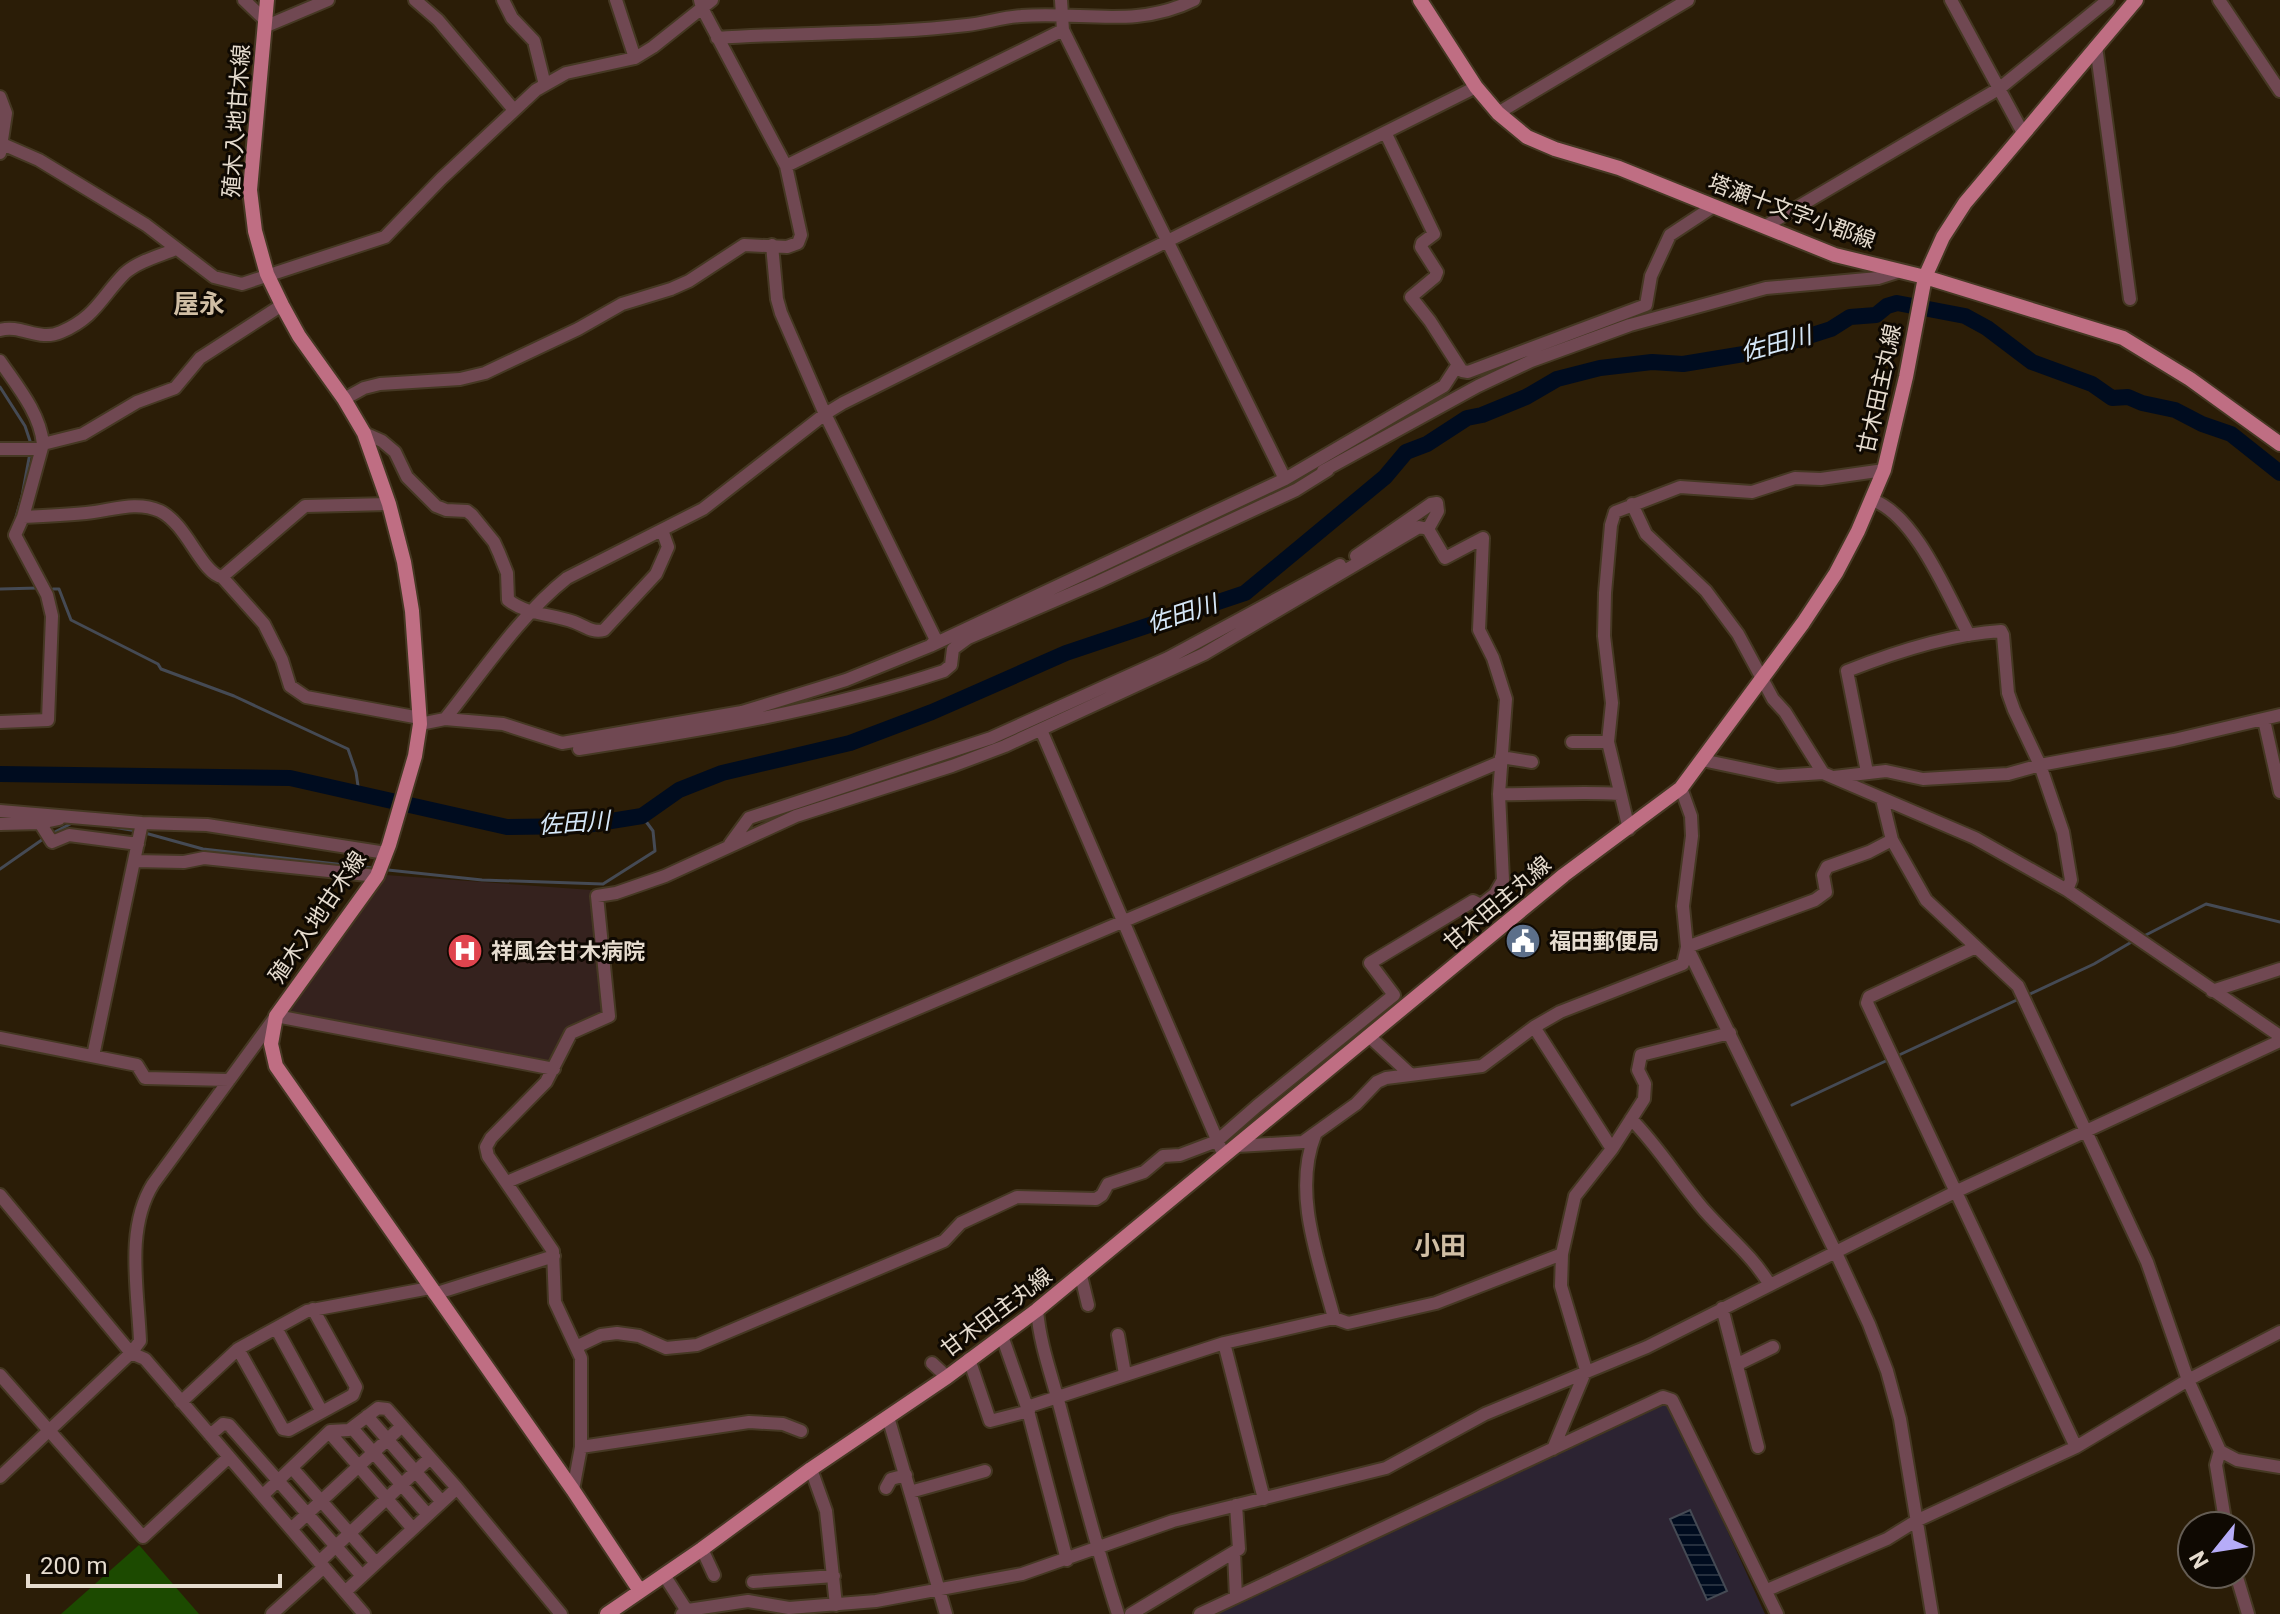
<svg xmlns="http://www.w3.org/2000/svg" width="2280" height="1614" viewBox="0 0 2280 1614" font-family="Roboto,'Noto Sans JP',sans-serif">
	<defs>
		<pattern id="water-rules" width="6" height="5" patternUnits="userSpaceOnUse" patternTransform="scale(2)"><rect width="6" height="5" fill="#000c1f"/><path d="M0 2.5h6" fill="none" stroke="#252f3e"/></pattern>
	</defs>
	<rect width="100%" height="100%" fill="#2b1d07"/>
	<path fill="#2c2332" d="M1665,1401L1670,1404L1765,1614H1201Z"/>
	<path fill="#35221e" d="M386,875L592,890L605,1013L566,1032L551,1063L286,1013Z"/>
	<path fill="#1c4a00" d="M139,1545L199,1614H61Z"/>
	<path fill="url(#water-rules)" stroke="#454a54" stroke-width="2" d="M1690,1510L1727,1591L1707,1600L1670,1519Z"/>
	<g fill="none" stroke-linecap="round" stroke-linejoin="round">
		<path stroke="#454a54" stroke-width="3" d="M0,387L25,426L31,444
			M12,531L22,496L30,453
			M0,589L38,588
			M53,589H59L71,620L158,664L161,669L234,696L348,749L356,772L359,793
			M113,827L137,831
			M53,833L74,822
			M145,833L203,849L372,868
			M0,869L46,837
			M388,870L482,880L603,884L655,851L653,831L642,816
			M2142,937L2206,904L2280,922
			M2028,995L2094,964L2135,940
			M1897,1056L2021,998
			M1792,1105L1890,1059"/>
		<path stroke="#000c1f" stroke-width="16" d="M0,774L290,778L507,827L580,826L642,816L679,790L722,773L850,743L932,712L1066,653L1245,593L1385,477L1406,452L1427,444L1467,418L1482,415L1526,397L1557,379L1600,368L1652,362L1683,364L1762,351L1831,329L1850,317L1876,315L1887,306L1897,303L1965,316L1987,328L2032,362L2092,384L2112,398L2128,397L2142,403L2175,410L2202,424L2231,434L2280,473"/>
		<defs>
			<path id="minor" d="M244,0L265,20
				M415,0L438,20L514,110
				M503,0L512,18L534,41L545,85
				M616,0L635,58
				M1061,0L1063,30L1285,479
				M1951,0L2023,133
				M2219,0L2280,91
				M264,27L328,0
				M717,38C800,32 884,35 967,25C985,23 1003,17 1021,16C1082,11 1136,29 1194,0
				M2096,46L2130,299
				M0,97L6,113L0,153
				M1498,113L1688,0
				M1386,134L1434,234L1422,243L1421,247L1437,272L1435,277L1411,297L1430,321L1462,371L1468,372L1646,305L1651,276L1670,235L1714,206
				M0,143L39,160L146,225L214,277L242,284L385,237L441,179L536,90L566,73L635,58L653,47L712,0
				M786,166L1063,30
				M1764,227L2000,88L2108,0
				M772,245L777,299L781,313L825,414L936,640L930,646
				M0,330C21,324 39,342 61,332C96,317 101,297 125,273C139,261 159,256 176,249
				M0,361C17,386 40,413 43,444L23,517L15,535L47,595L52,616L48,720L0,722
				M344,399L364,388L380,384L460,379L485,373L578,329L622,304L671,289L689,281L744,245L787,247L798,243L801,235L786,166L702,8L700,0
				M364,433L382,441L395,452L407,477L436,506L446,510L467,511L472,515L494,542L499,553L507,573L508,600C527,615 552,614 574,622C585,626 592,633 604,630L656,574L668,547L662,530
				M43,444L83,434L137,402L175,388L200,358L282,305
				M0,449H41
				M1323,471L1478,386L1531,361L1630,325L1766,288L1878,278L1897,272
				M1872,500C1915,514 1948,596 1969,635
				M1632,504L1646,534L1706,591L1738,634L1773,699L1785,712L1823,773
				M23,517C44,516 65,515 86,513C111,511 135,500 160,511C187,524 202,574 222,577L305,506L389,504
				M1356,556L1431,504L1437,503L1438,511L1428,529
				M222,577L264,624L282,660L290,686L306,697L420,718
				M445,719C482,673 520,615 567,578L703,509L825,414L843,403L1476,87
				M2264,720L2280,792
				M420,724L445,719L503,724L562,743L742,712L846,680L930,646L1285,479L1444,386L1457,366
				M1041,730L1224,1156
				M1572,742H1608
				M579,749C703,730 824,711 944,671L951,665L953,649L968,638L1098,582L1296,490L1328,470
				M1501,757L1532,762
				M1702,760L1778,776L1823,773L1975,838L2067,890L2280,1036
				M1867,772L1847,671C1895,652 1950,634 2001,631L2003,635L2008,693L2014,710L2040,765L2063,832L2071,880L2067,890
				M1834,777L1886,771L1923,779L2008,774L2040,765L2174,740L2280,715
				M1681,788L1691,816L1692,836L1683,906L1687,947L1836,1253L1869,1324L1887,1371L1900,1419L1932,1614
				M1499,794C1540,795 1579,791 1619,794
				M1882,799L1892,840L1926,900L2018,986L2147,1262L2188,1380L2220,1451L2237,1460L2280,1467
				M0,811L142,823L207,825L386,853
				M59,819L40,823L52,842L69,835L138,844
				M0,824L40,823
				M1629,829L1608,742L1612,703L1604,636L1605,593L1611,525L1615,512L1680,487L1752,492L1795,478L1821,479L1884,470
				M730,844L749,818L991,738L1168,658L1340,565
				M134,861L184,862L204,858L377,876
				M1976,947L1869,997L1867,1003L2076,1447
				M2212,991L2280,969
				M1534,1027L1612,1149
				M1370,1037L1411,1075
				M0,1038L137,1065L145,1078L229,1080
				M93,1056L142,823
				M1631,1119C1659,1147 1679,1181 1705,1211C1727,1236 1752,1255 1770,1285
				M1315,1135C1292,1193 1319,1261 1334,1318
				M1237,1146L1303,1142L1356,1104L1377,1082L1386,1078L1482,1066L1534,1027L1560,1012L1683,964L1687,947L1815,900L1826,892L1823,875L1827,867L1869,852L1892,840
				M507,1182L1500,762
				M0,1195L131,1353L140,1341C138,1290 125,1229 153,1184L276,1016L554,1069
				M1081,1276L1088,1305
				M434,1294L554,1256
				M1722,1308L1758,1447
				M1037,1310C1040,1346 1052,1376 1061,1411C1079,1480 1096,1547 1118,1614
				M276,1328L322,1412
				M1118,1335L1125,1374
				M1002,1336L1027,1407L1224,1343L1334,1318L1348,1323L1436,1303L1562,1254
				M1224,1343L1264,1499
				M238,1349L283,1429L289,1430L353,1395L356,1387L313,1309
				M969,1359L990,1421L1029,1411
				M932,1363L947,1377
				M1738,1364L1773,1347
				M0,1375L143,1537L229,1457
				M181,1402L238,1349L307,1311L430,1288
				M1027,1407L1067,1560
				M367,1416L442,1502
				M888,1417L946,1614
				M352,1428L428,1515
				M329,1432L413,1529
				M210,1435L223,1424L229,1425L362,1576
				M581,1447L749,1422L783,1424L801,1431
				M1553,1449L1586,1370L1561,1286L1562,1254L1575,1196L1612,1149L1644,1099L1645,1084L1638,1070L1641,1055L1730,1033
				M2220,1451L2216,1465L2226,1526
				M292,1468L376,1563
				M811,1469L826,1511L836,1605
				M0,1477L131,1353L145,1359L364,1614
				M886,1488L891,1479L906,1475
				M573,1490L581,1447V1358L555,1302L553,1251L488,1156L486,1147L491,1138L546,1082L571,1033L609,1016L597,896L616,893L665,876L796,816L952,766L1005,746L1204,654L1419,527L1428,529L1445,558L1483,538L1479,630L1493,658L1506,699L1499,794L1503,880L1495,894L1481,905L1473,901L1370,963L1394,995L1257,1106L1217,1141L1180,1155L1163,1156L1144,1172L1108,1184L1102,1195L1096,1199L1017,1197L961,1223L944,1241L697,1345L666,1348L639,1336L617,1333L601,1335L576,1347
				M910,1492L985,1471
				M263,1495L330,1431L349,1430L378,1408L387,1409L457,1488L561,1614
				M291,1529L402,1426
				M702,1549L714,1575
				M1234,1552L1236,1597
				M319,1562L430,1458
				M2236,1574L2248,1614
				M664,1575L689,1614
				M753,1582L834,1576
				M1767,1590L1887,1539L1916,1521L2076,1447L2188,1380L2280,1332
				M345,1592L457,1488
				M272,1614L324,1567
				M682,1614L688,1610L748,1601L789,1608L876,1601L1022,1574L1173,1521L1386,1468L1485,1414L1647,1347L1955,1192L2280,1041
				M1131,1614L1239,1549L1236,1505
				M1200,1614L1663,1397L1672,1400L1777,1614"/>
			<path id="major" d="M267,0L250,190L255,231L267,274L282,305L299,336L344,399L364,433L389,504L404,562L412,611L420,724L415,756L389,845L377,876L276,1016L271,1044L276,1066L573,1490L640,1591
				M1420,0L1476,87L1498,113L1527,137L1555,149L1619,168L1835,255L1925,277L2123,338L2190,379L2280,444
				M607,1614L702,1549L811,1469L947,1377L1037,1310L1564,875L1681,788L1803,623L1836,573L1858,531L1884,470L1906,377L1925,277L1943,237L1965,203L2136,0"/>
		</defs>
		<use href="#minor" stroke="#453823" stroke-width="16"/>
		<use href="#major" stroke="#453823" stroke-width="18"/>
		<use href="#minor" stroke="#704852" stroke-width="12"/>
		<use href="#major" stroke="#bf6e83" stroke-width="14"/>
	</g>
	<defs>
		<symbol id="civic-disc" viewBox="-11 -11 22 22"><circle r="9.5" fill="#5c6f8a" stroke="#0f0902"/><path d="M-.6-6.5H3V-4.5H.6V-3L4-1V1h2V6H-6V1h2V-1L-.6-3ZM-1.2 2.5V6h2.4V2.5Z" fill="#fff"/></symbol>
		<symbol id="hospital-disc" viewBox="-11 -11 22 22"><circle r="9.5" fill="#e0444e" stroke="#0f0902"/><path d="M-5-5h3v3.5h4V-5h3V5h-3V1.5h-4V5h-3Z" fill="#fff"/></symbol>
	</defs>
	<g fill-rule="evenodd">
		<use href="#civic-disc" x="1503" y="921" width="40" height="40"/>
		<use href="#hospital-disc" x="445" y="931" width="40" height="40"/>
	</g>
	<g text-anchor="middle" stroke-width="6" stroke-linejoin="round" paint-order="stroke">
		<g font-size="22" fill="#e6dccf" stroke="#0f0902">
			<text transform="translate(236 121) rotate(-86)" y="8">殖木入地甘木線</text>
			<text transform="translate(1792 211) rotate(20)" y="8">塔瀬十文字小郡線</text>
			<text transform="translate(1879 389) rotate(-78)" y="8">甘木田主丸線</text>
			<text transform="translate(1497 903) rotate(-40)" y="8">甘木田主丸線</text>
			<text transform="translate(317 917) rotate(-56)" y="8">殖木入地甘木線</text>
			<text transform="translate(996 1312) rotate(-37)" y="8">甘木田主丸線</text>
		</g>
		<g font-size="22" font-weight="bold" fill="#e6dccf" stroke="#0f0902" text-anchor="start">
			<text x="1549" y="949">福田郵便局</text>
			<text x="491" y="959">祥風会甘木病院</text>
		</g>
		<g font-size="24" font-style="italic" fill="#d5e7f8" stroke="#0f0902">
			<text transform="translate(1776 344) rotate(-15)" y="8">佐田川</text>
			<text transform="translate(1182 614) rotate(-18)" y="8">佐田川</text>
			<text transform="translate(574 823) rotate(-4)" y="8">佐田川</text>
		</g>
		<g font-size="26" font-weight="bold" fill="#d0bea4" stroke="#0f0902">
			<text x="199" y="313">屋永</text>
			<text x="1440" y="1255">小田</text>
		</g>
	</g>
	<g transform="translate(2216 1550) rotate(240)"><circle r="38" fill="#0f0902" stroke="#655d54" stroke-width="2"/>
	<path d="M0-6L14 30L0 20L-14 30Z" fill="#b6acf8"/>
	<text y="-12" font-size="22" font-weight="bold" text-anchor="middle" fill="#e6dccf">N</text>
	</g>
	<path d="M28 1574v12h252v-12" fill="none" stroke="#e6dccf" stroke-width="4"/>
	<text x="40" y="1574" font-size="24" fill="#e6dccf" stroke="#0f0902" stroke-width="6" paint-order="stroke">200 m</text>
</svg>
